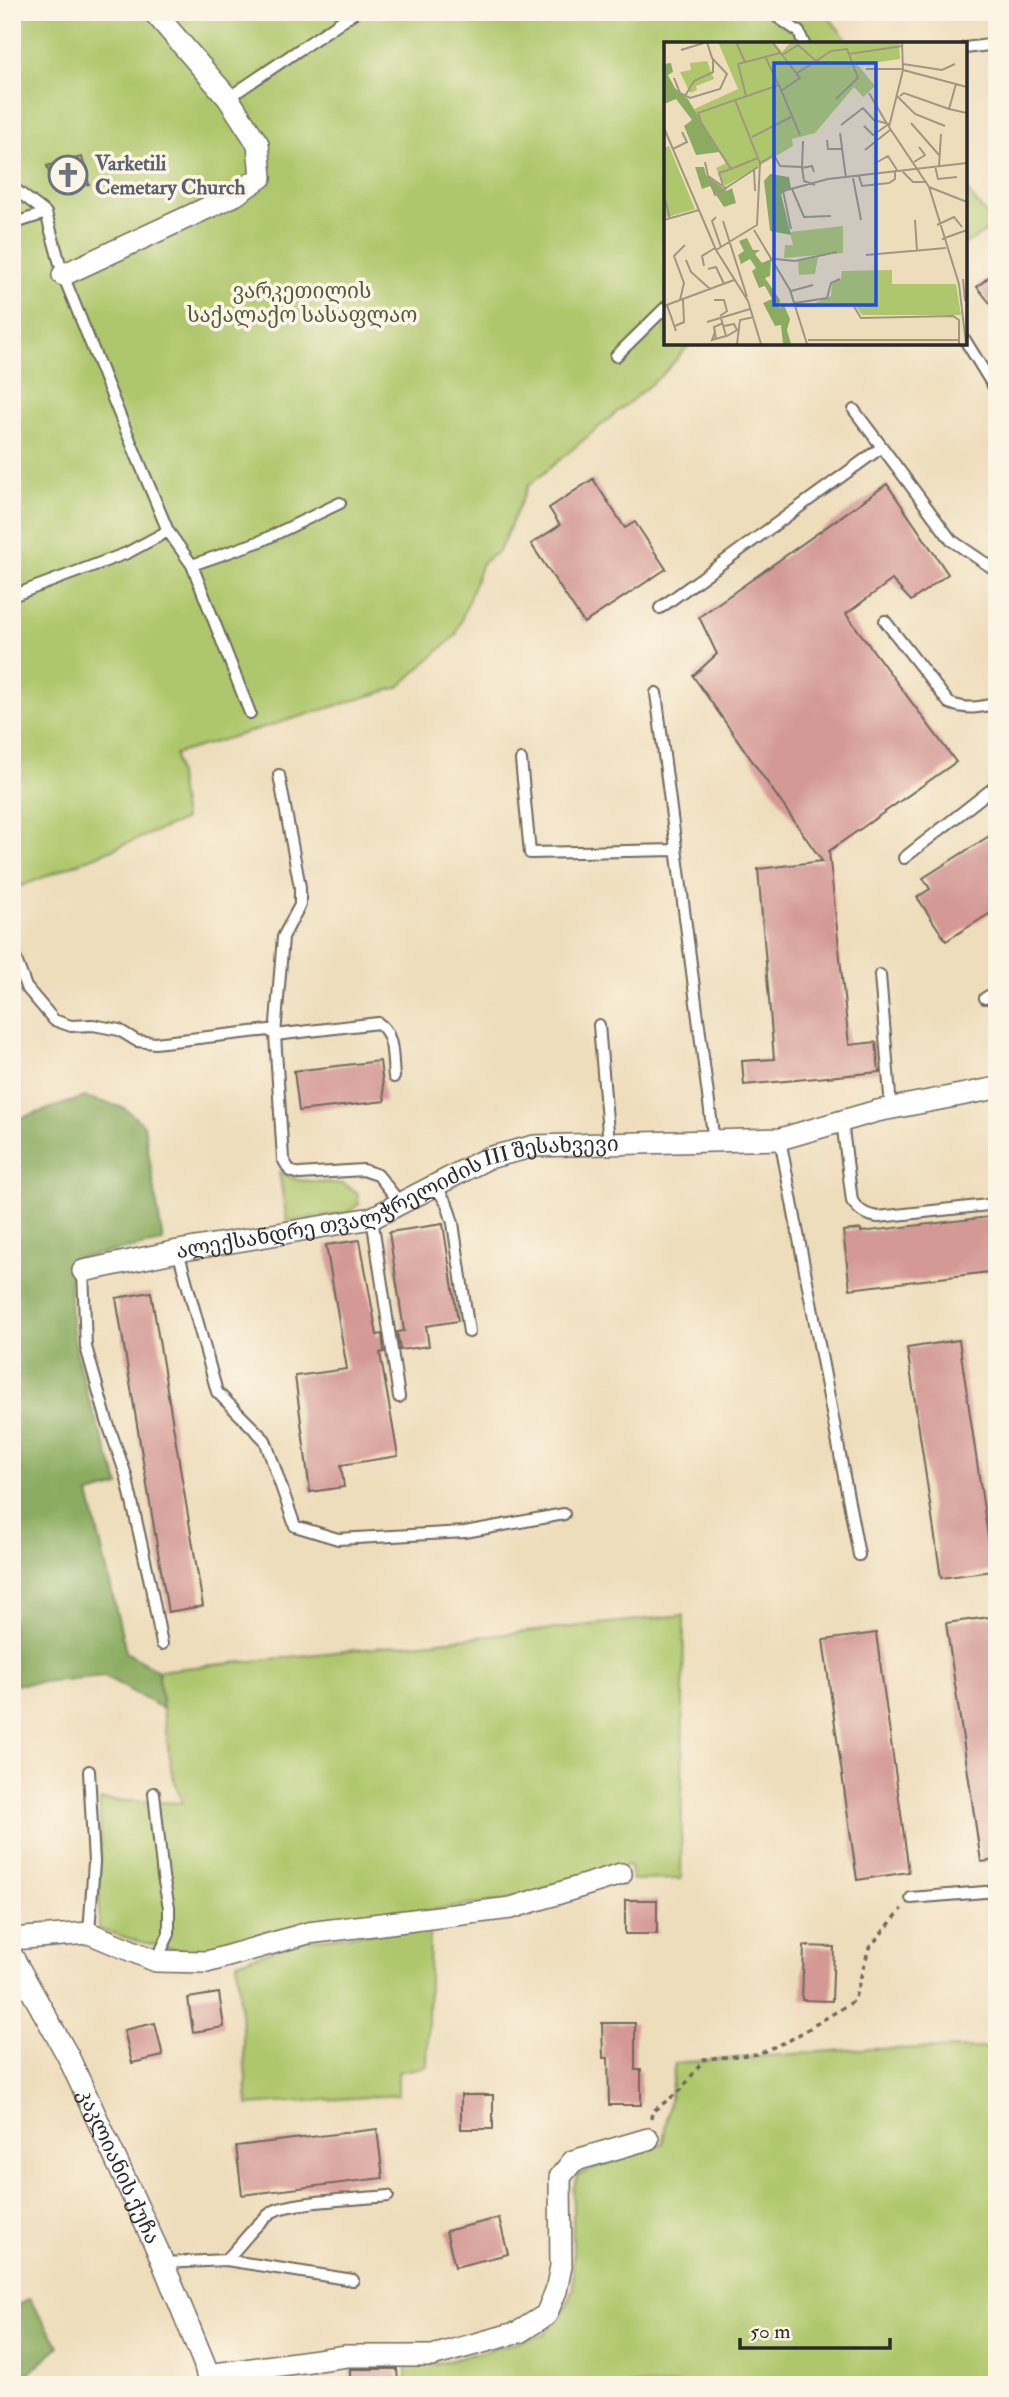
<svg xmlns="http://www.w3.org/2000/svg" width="1009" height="2397" viewBox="0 0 1009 2397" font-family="'IM FELL Double Pica','Noto Serif Georgian',serif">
	<rect width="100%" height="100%" fill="#fcf5e5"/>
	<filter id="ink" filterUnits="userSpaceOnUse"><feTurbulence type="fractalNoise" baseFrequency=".0143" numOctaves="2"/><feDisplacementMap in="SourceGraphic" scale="14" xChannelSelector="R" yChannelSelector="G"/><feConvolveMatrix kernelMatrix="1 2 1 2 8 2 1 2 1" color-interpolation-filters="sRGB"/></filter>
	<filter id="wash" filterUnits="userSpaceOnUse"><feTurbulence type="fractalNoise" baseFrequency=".00686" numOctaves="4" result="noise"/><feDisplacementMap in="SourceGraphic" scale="28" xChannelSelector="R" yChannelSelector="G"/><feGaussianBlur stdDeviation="1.57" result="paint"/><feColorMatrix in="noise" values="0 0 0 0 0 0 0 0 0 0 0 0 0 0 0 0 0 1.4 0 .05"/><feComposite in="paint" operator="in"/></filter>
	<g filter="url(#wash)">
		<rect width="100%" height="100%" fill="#edb"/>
		<path fill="#afc76c" stroke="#6d794c" stroke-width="2" d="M12,12H851L828,16L850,44H666V343H691L663,374L528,486L499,551L482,563L456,635L399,687L175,754L184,820L12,890Z
			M965,188L995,226L965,244Z
			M279,1172L298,1180L344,1184L357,1192L359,1204L347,1213L287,1221Z
			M684,1615L681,1879L633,1880L629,1865L506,1900L426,1911L315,1921L222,1948L187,1952L134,1940L99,1929L100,1800L182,1803L171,1769L158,1671Z
			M430,1927L427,2066L398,2072V2095L248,2105L237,1962L305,1940Z
			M997,2048V2385H536L406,2382V2361L438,2364L544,2334L563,2313L573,2289V2191L577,2175L663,2143L675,2063L859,2049Z"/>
		<path fill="#8bac60" stroke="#5b6c46" stroke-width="2" d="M85,1097L124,1108L144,1125L163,1242L72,1259C61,1337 93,1413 120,1486L89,1494L126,1652L158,1671L163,1709L104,1676L12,1685V1121Z
			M29,2299L59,2346L16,2385H12V2308Z"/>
		<g id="blocks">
			<path fill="#d49995" d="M82,157L89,184L55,193L47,166Z
				M997,270V312L977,287Z
				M593,479L625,528L635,522L666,569L584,623L531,544L560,525L549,508Z
				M887,484L948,574L911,601L892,580L846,614L956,762L829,851L849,1045L876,1042L879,1072L744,1085L742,1061L774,1059L758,869L822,861L693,676L717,654L699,617Z
				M997,831V909L946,941L917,897L930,889L923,878Z
				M380,1061L385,1101L299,1111L294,1071Z
				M997,1216V1271L850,1289L843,1231L861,1229V1232Z
				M443,1224L458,1321L426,1326L429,1346L400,1350L397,1332L404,1331L389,1232Z
				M360,1240L377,1335L382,1334L384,1352L380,1353L398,1456L341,1465L344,1487L310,1492L295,1376L347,1369L326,1245Z
				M151,1292L203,1606L168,1612L116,1298Z
				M959,1340L993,1571L941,1578L907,1348Z
				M997,1616V1860L981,1862L946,1623Z
				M876,1633L909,1872L857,1880L823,1640Z
				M625,1900H657V1934H625Z
				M804,1946L834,1947L832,2001L802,2000Z
				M219,1993L224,2027L193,2032L188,1998Z
				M155,2023L163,2056L132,2063L124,2030Z
				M602,2023H635V2070H641V2105H609L608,2058H603Z
				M461,2095H493V2129H461Z
				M377,2129L383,2178L242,2195L236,2146Z
				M499,2218L508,2254L455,2267L446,2231Z
				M350,2369H397L398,2384H350Z"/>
		</g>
	</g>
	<g filter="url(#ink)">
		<use href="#blocks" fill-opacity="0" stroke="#6f695d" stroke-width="2"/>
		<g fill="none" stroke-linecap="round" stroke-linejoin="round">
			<defs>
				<path id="service" d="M770,12L799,32L804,44
					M965,48L997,44
					M228,98L355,12
					M12,187L46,213
					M12,224L46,213L63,275L120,416L168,531L192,565L250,713
					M965,340L997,392
					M616,356L666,307
					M854,410L882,447
					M192,565L261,541L340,503
					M12,596L127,553L168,531
					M660,608L882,447L951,540L997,571
					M885,621L949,703C966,710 979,708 997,703
					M656,693L714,1142
					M521,760L530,853L676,850
					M279,775L300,887V905L283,937L275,1035L378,1023C395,1034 392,1059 394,1077
					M904,858L997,785
					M12,949L26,987L54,1020L71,1026L93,1025L119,1030L137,1041L155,1043L269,1030L275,1035L283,1159L290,1171L300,1174L363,1170L378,1175L401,1204
					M880,975L891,1108
					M985,998L997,991
					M599,1025L609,1144
					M842,1121L852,1201C860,1212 866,1215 878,1217L997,1204
					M780,1139L859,1555
					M435,1185L447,1204L453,1223L469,1332
					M372,1218L399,1397
					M178,1251L217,1392L265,1440L295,1526L338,1539L465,1532L564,1514
					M83,1271L86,1347L107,1421L126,1475L150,1582L162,1644
					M89,1771L94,1862L89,1933
					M154,1793L163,1877L169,1907V1934L156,1961
					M911,1898L997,1891
					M226,2260L353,2280
					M163,2263L226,2260C241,2245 255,2224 272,2212C290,2201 363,2199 388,2196"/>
				<g id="minor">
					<path d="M63,275L235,195L261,177L258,144L228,98L154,12"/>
					<path id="s1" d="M83,1271L178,1251L372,1218L488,1158L535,1146L780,1139L877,1111L997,1088"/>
					<path d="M12,1939L89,1933L156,1961L207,1962L308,1933L511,1908L621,1874"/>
					<path id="s2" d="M12,1956L68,2056L158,2251L204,2363L210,2385"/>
					<path d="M207,2375L347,2356H432L519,2332L546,2315L556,2291L561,2266L560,2177L573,2161L648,2139"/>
				</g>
			</defs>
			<use href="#service" stroke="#6f695d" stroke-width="14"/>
			<use href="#minor" stroke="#6f695d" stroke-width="24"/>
			<path stroke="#6f695d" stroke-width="3.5" stroke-dasharray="5 5" stroke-linecap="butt" d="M651,2119L652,2112L681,2090L704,2059L758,2054L790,2040L854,2001L869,1948L902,1909"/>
			<use href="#service" stroke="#fff" stroke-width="10"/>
			<use href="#minor" stroke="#fff" stroke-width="21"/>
		</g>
	</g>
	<defs>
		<symbol id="church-ring" viewBox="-11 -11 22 22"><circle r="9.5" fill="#fcf5e5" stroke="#6b7280" stroke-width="1.5"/><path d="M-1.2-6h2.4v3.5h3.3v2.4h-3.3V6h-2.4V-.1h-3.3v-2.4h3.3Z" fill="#6b7280"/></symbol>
	</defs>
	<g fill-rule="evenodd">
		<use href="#church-ring" x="46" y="153" width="44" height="44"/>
	</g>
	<g text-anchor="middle" stroke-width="7" stroke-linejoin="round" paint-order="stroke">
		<g font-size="21" font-weight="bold" fill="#5b616d" stroke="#fcf5e5" text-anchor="start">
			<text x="95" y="170">Varketili<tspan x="95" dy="24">Cemetary Church</tspan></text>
		</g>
		<g font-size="21" fill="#535a3e" stroke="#fcf5e5">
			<text x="302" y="298">ვარკეთილის<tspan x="302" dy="24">საქალაქო სასაფლაო</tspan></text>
		</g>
		<g font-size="21" fill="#2b2b2b" stroke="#fcf5e5">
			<text dy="7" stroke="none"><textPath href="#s1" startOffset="326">ალექსანდრე თვალჭრელიძის III შესახვევი</textPath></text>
			<text dy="7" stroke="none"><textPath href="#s2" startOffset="236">კაკლიანის ქუჩა</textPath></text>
		</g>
	</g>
	<g transform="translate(664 42)">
		<rect width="303" height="303" fill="#edb"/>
		<path d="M54,0H110L118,10L127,0H235L236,17L194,23L211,44L199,55L190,45L151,91L128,97L129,104L61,144L52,126L62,121L28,68L74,47ZM43,19L50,37L32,44L33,48L26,51L16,30L27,28L26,21ZM5,104L31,167L0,176V106ZM179,184V211L120,216L121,203H129L126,190ZM154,215L151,232L135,233L134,219ZM228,228V242H292L297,273H198L190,262L151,261L167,254L168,242L177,237L178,229Z" fill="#afc76c"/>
		<path d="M7,21L9,30L4,33L11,46L24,57L55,110L32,113L20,84L28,78L12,57L0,62V22ZM31,125H40L42,133L63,149L68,146L72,161L60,165L46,144L38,147ZM106,132L125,135L127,146L117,152L127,193L106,189L100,139ZM83,196L89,208H96L91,212L98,221L107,217L106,234L101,236L116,258L115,266L120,263L126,277L123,288L127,302H133H119L117,283L111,284L99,261L108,257L101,244L95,246L88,229L92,226L86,217L77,222L74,213L80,209L75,199Z" fill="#8bac60"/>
		<path fill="none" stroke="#a09681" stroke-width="2" d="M72,0L81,20M108,0L136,36L117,49M238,0L239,28L225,85L265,145L295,242L302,302M17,8L43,0M185,12L238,4M118,13L134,3L152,19L133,31M101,14L114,42M152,19L167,9L183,7L194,36L172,57M239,22L278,28L291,22M202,27H239M239,28L303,45M10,36L16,51L26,56L56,47L63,32L48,16L43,0M292,42L285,67L303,71M205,51L223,82M232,53L251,72L281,84M21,54L30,39L49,30V17M82,54L74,22L116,11M236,54L240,51L285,67M71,58L34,71L38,82L67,127L94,116M247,81L275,113M177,83L199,66L210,78L225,82M200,84L209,93L225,82M0,86L52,208L84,259L97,302M176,91L182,136M88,95L127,75M163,98L164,107H179M139,99L138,126L148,124L150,130M9,107L23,100L18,90M201,108L226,88M41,120L44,134L63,147M250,120L261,113L255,105M96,121L71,58L115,43L136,93M210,122L224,114L233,128M271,124L274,137L293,135M275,124L277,92M90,127L91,149M237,128L249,140H263M44,134L51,153L94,125M195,134L198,144L225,141L231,137V128M189,136L197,178M59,143L55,131L67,127M265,145L303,160M128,147L140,175L167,174M0,153L6,177M52,175L48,179L57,205M0,178L35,168M251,178L253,209M59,179L83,255M273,183L290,175L298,185M127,187L119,149L164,137L303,121M90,188L126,248L143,302M278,197L303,188M52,208L93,183L96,121L110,113L116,124L138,125L140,139L151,143M202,213L282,206M111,217L131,219L173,210M22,218L27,230L46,247M40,224L38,214L51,206M44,227L52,225L60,242M299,237L301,259M127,249L149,243M16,258L20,241L10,214L21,203M50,258H60L63,269L56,274M131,261L163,256L167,241L176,237M3,263L12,289M0,264L70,238M132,264L189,263L197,276L289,274L295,278V302M43,280L86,267M11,284L20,280L19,257M60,284L70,282L73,288L63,294M51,290L48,298L62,294L57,276M52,297L50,285L59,281M144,298H295M73,302L76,278L90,275"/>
		<path fill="#1d4ed8" fill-opacity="0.15" stroke="#1d4ed8" stroke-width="3.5" d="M110,21H212V263H110Z"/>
		<rect width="303" height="303" fill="none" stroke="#2b2b2b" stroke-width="3.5"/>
	</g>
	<rect width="1009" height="2397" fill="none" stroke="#fcf5e5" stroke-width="42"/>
	<path d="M740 2338v10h150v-10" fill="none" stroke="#2b2b2b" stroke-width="3.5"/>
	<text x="750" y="2338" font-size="21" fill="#2b2b2b" stroke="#fcf5e5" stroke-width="5" paint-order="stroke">50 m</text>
</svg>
